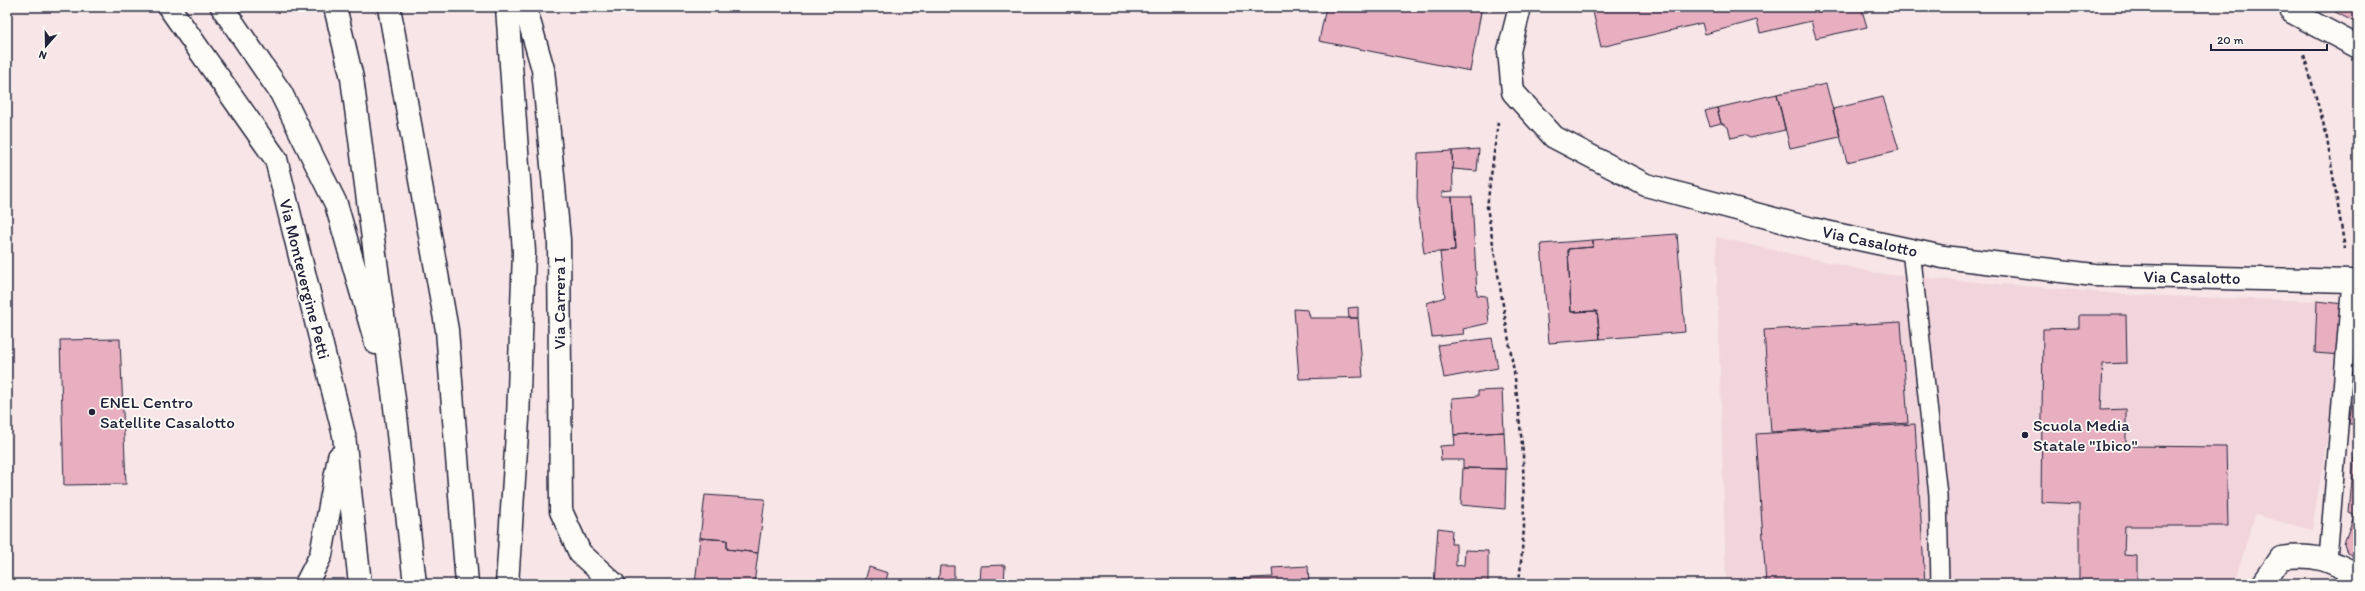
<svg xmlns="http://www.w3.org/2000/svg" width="2365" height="591" viewBox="0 0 2365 591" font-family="Itim,sans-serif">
	<rect width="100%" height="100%" fill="#f7e5e7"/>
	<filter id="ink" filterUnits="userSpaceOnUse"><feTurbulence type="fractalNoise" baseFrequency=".025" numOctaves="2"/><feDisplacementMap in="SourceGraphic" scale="8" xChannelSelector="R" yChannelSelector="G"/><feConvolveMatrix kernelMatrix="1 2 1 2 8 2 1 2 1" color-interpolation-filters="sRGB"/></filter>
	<g filter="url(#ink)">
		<path fill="#f2d5dc" d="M1716,237L1881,274L2132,295L2317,301L2344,304L2341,355L2312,530L2255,515L2234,584H1726Z"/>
		<path fill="#e8afc1" stroke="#22223b" d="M1326,7H1482L1470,71L1319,41Z
			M1592,7H1861L1867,27L1816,38L1811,21L1760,33L1757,20L1705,34L1702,23L1601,47Z
			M2328,7H2358V24L2328,8Z
			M1826,84L1840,137L1790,148L1777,94Z
			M1777,94L1785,130L1750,138L1744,135L1731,138L1728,127L1721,123L1717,108Z
			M1883,97L1899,150L1847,162L1833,109Z
			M1717,108L1721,123L1710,126L1705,111Z
			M2352,111H2358V148Z
			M1479,149L1477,171L1453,169L1452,151Z
			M1452,151L1453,191L1442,192V197H1452L1455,251L1424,253L1417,199L1418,153Z
			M1452,197H1472L1477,295L1486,296L1489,323L1463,329L1464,334L1432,337L1427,303L1445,297L1440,252L1455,251Z
			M1677,234L1685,332L1600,339L1597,311L1571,312L1568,249L1593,247V240Z
			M1593,240V247L1568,249L1571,312L1597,311L1600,339L1549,343L1541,244Z
			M2317,301L2344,304L2341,355L2315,353Z
			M1358,307V318H1349L1348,308Z
			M1294,309L1308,310L1310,318H1358L1363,377L1299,379Z
			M2079,315H2126L2127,363L2103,364L2101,410L2126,409V446L2226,447L2228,526H2125L2124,555L2137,556V584H2079V504L2041,502L2043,329L2079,328Z
			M1901,322L1908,423L1771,432L1764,330Z
			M1492,338L1498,368L1444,378L1438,345Z
			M120,339L126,484L64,485L60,340Z
			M2354,389L2358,390V424H2349Z
			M1502,390L1504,432L1454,435L1452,398L1478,396V391Z
			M1915,424L1925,584H1766L1756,434Z
			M2357,424H2358V517L2349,513Z
			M1504,432L1506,469L1463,468V460H1441L1440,446L1455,445L1454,435Z
			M1463,468L1506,469L1505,509L1461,505Z
			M705,495L765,499L758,553L727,549V540L700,538Z
			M2354,516L2358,517V558L2347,553L2344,543Z
			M1438,528L1452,530L1451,544H1456V566L1464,565L1465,550L1488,551V584H1434Z
			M700,538L727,540V549L758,553L754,584H695Z
			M1005,565L1004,584H979L980,566Z
			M940,566H954V578L948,579V584H938Z
			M1308,566L1309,584H1224L1231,579L1273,577L1272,568Z
			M869,567L888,573L885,584H864Z"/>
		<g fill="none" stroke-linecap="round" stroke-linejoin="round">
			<defs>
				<path id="service" d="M1911,250L1938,495L1940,584
					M2328,559L2351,281"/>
				<path id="minor" d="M169,7L276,159L344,435L360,584
					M525,7L543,69L559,240L561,511L580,553L614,584
					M1520,7L1509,51L1513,92L1554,137L1646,185L1812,229L1943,257L2094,275L2351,281
					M2292,12L2358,47
					M306,584L321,555L339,457
					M2263,584L2281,558C2314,553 2329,560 2358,575"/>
				<path id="motorway" d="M222,7L281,93L336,204L376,343
					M335,7L352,78L395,407L415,584
					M389,7L447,330L467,584
					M507,7L524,252L518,419L507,584"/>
			</defs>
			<use href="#service" stroke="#22223b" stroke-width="20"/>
			<use href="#minor" stroke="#22223b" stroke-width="25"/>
			<use href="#motorway" stroke="#22223b" stroke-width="25"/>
			<path stroke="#22223b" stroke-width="2.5" stroke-dasharray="4 3" stroke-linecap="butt" d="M2304,55L2326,133L2345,249
				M1498,122L1487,207L1515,378L1523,454L1524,528L1519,584"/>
			<use href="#service" stroke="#fdfcf7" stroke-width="17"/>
			<use href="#minor" stroke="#fdfcf7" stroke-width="22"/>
			<use href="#motorway" stroke="#fdfcf7" stroke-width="22"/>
		</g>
	</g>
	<g fill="#22223b" stroke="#fdfcf7" stroke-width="1.5">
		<circle cx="92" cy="412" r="4"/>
		<circle cx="2025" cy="435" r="4"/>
	</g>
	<g text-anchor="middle" stroke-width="3.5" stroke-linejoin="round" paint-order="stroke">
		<g font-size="17" fill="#22223b" stroke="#fdfcf7">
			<text transform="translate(1870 241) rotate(12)" y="6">Via Casalotto</text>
			<text transform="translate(2192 277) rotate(1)" y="6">Via Casalotto</text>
			<text transform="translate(305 279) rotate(76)" y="6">Via Montevergine Petti</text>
			<text transform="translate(559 303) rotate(-90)" y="6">Via Carrera I</text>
		</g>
		<g font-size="17" fill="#22223b" stroke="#fdfcf7" text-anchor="start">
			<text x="100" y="408">ENEL Centro<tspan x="100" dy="20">Satellite Casalotto</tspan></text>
			<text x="2033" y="431">Scuola Media<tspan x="2033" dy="20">Statale "Ibico"</tspan></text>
		</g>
	</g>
	<rect width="2365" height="591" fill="none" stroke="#fdfcf7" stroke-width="24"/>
	<rect x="12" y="12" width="2341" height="567" fill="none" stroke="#22223b" stroke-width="1.5" filter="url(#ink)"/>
	<g transform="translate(46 46) rotate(200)" stroke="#fdfcf7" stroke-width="3" paint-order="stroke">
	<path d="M0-3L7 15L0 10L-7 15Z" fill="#22223b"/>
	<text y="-6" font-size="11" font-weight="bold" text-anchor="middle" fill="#22223b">N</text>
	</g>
	<path d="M2211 44v6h116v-6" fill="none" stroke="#22223b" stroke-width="2"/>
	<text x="2217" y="44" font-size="12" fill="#22223b" stroke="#fdfcf7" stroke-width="3" paint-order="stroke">20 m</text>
</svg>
